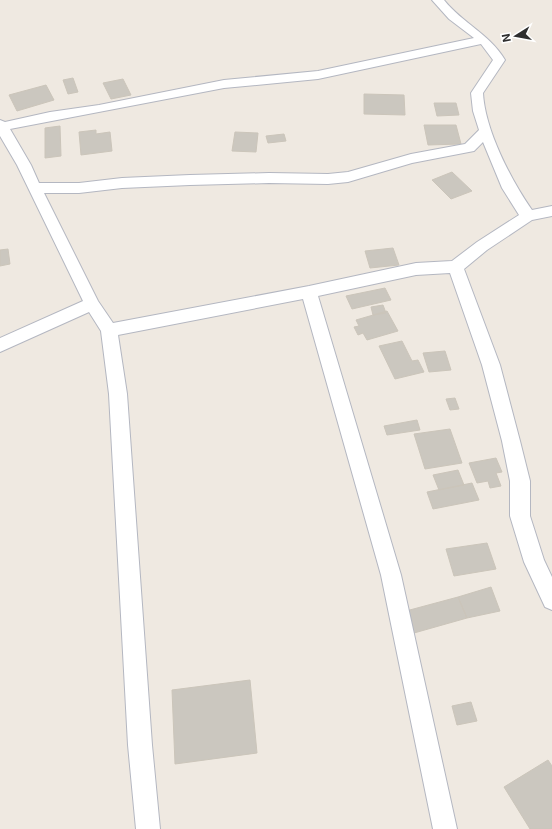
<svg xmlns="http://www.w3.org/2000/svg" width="552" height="829" viewBox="0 0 552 829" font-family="Inter,sans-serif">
	<rect width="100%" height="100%" fill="#efe9e1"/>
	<path fill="#cbc7bf" stroke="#cbc5ba" d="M73,78L78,92L68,94L63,80Z
		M123,79L131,95L111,99L103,83Z
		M46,85L54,100L17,111L9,95Z
		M364,94L404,95L405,115L364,114Z
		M434,103H456L459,115L437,116Z
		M424,125H456L461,144L428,145Z
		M60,126L61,156L45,158V128Z
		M96,130V134L110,132L112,151L81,155L79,132Z
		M235,132L258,133L256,152L232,151Z
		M284,134L286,141L268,143L266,136Z
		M452,172L472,191L451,199L432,180Z
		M393,248L399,265L370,268L365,251Z
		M8,249L10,264L0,266V250Z
		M385,288L391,300L352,309L346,296Z
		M383,305L386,313L373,315L371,307Z
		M387,311L398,331L367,340L363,333L358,335L354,327L359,326L356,320Z
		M402,341L412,361L418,360L424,372L395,379L379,346Z
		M445,351L451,370L429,372L423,353Z
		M455,398L459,409L450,410L446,399Z
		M417,420L420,430L387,435L384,426Z
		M450,429L462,463L425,469L414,434Z
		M496,458L502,472L496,473L501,486L490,488L488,481L477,483L469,463Z
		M458,470L464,485L439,490L433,475Z
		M472,483L479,500L433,509L427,492Z
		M487,543L496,569L454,576L446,549Z
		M491,587L500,611L467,618L458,597Z
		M458,597L467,618L414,633L406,611Z
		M250,680L257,753L175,764L172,690Z
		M471,702L477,721L457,725L452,706Z
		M548,760L552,766V829H530L504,787Z"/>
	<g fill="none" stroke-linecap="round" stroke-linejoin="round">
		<defs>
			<path id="street" d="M432,0H444C462,23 490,34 505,60L483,93C485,130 511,180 532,210L552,206V216L532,220L487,250L464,269L500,365L520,441L530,481V516L544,560L552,577V610L545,607L524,562L510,516V481L502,441L482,365L450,273L416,275L318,296L401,575L457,829H433L381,575L303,299L118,335L127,394L152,745L160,829H136L128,745L109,394L101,331L89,312L0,352V338L83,301L17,165L0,136V120L5,122L50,112L99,105L224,80L318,71L474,38L449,19ZM481,44L493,60L471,93L473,111L479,130L465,144L411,154L348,172L328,174L269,173L190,175L122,178L79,183H39L31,165L10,129L224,88L318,79ZM483,142L502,188L519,215L477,242L452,261L416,263L309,286L113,323L98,301L44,193H79L122,188L190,185L269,183L328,184L348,182L412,163L474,151Z"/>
		</defs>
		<use href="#street" stroke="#b4b7c1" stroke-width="2"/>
		<use href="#street" fill="#fff" fill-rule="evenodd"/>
	</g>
	<g transform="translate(516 36) rotate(259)" stroke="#ffffff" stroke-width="3" paint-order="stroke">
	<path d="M0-3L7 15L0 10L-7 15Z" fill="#2e2e2e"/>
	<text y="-6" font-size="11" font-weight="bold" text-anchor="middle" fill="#2e2e2e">N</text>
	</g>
</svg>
